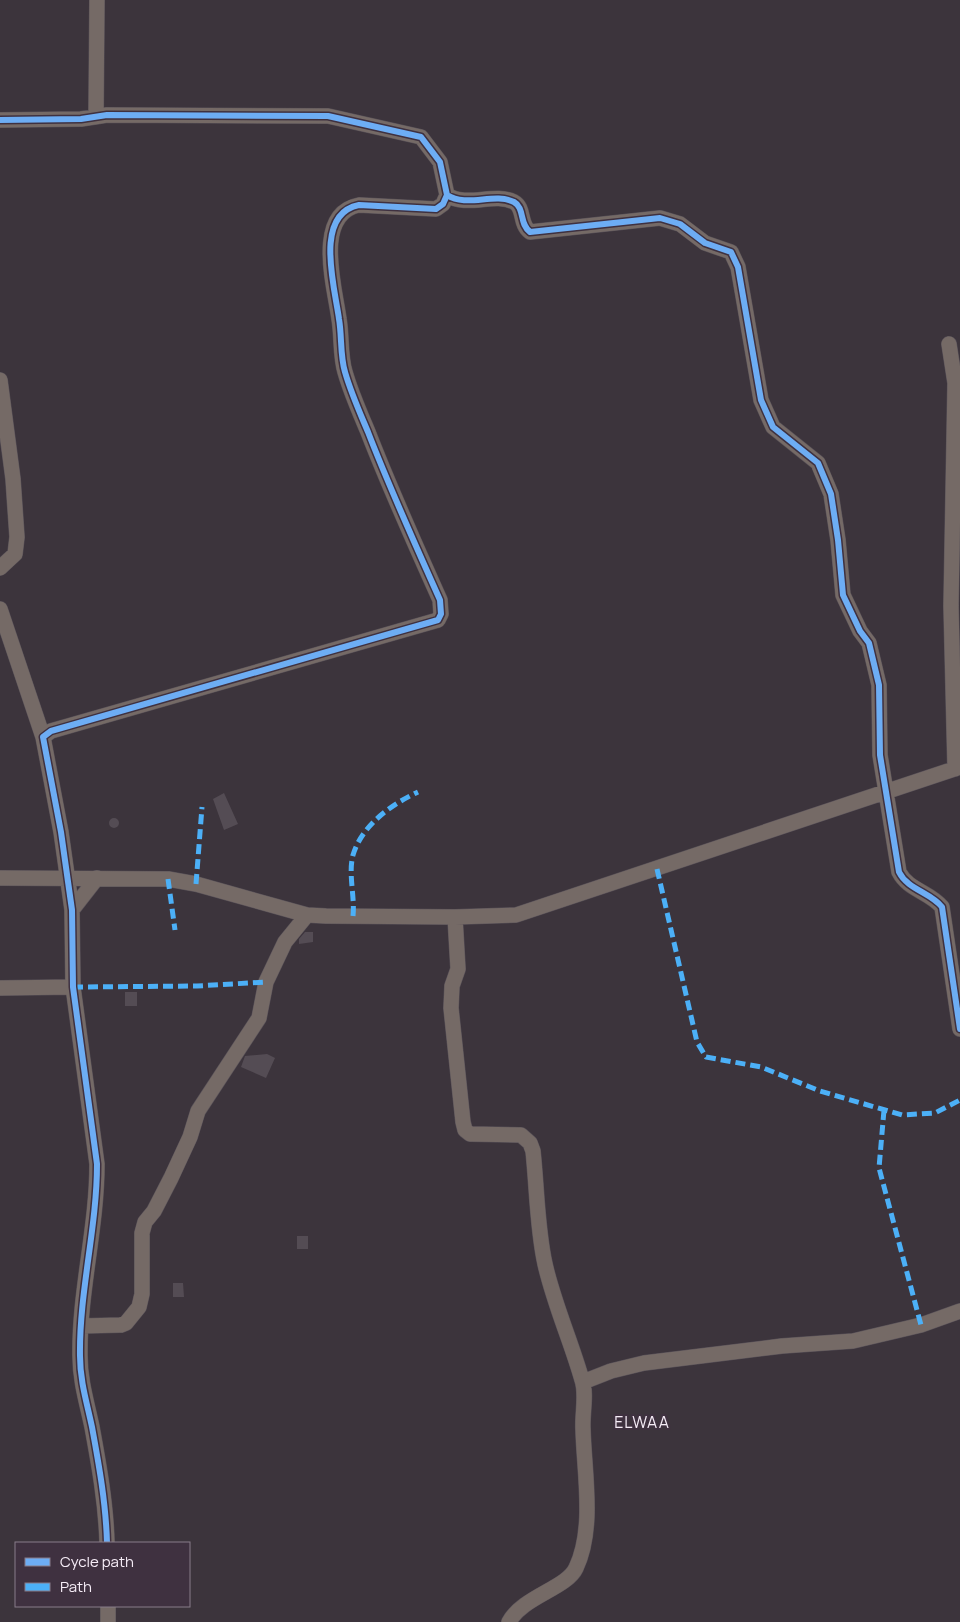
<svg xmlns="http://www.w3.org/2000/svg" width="960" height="1622" viewBox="0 0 960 1622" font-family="Manrope,sans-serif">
	<rect width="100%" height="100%" fill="#3c343c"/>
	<path fill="#544c54" d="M224,793L238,824L224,830L213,799Z
		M109 823a5 5 0 1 1 10 0a5 5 0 1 1-10 0Z
		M305,932H313V942L299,944V939Z
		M125,992H137V1006H125Z
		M267,1054L275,1058L266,1078L241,1067L245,1056Z
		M297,1236H308V1249H297Z
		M173,1283H183L184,1297H173Z"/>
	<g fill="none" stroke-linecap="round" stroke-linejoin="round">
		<defs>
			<path id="street" d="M96,117L97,0
				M0,120L81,119L107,115L328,116L421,137L440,162L447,195C467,208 494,192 514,202C525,208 519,224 530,232L660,218L680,224L705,243L731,252L738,267L761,400L773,427L818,463L831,494L838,540L843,595L860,631L869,643L879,685L880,755L899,872C908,890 930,892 942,907L960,1029
				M949,344L955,383L951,606L955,769
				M0,380L13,479L17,537L15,554L0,568
				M0,609L43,737
				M0,878L168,879L196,884L307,915L326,916L455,917L516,915L960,767
				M72,910L97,878
				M455,917L458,969L452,986L451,1008L463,1122L465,1130L470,1134L521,1135L530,1143L533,1151C537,1188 537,1228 545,1264C554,1304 571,1341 582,1380C587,1394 582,1414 583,1429C584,1472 595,1528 576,1568C567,1588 522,1597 509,1622
				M0,988L73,987
				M81,1326L121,1325L126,1323L139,1307L142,1294V1233L145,1222L154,1211L171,1178L190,1137L198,1111L259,1018L266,982L285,942L307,915
				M583,1382L611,1371L644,1363L782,1346L853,1341L921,1325L960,1311
				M107,1543C106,1504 99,1465 92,1427C87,1403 80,1381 80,1356C79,1292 97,1228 97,1164L73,987L72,910L61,832L43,737L51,731L438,620L441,614L440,600C415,544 390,489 368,432C360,413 351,393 345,372C340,356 342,336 339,319C335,288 313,214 359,205L436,209L443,204L447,195
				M108,1606V1622"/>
		</defs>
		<use href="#street" stroke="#595259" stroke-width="16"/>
		<use href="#street" stroke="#756a66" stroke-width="15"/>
		<path stroke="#4cb0f7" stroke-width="5" stroke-dasharray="10 5" stroke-linecap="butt" d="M657,869L697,1042L706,1057L761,1067L820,1091L902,1115L935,1113L960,1100
			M168,879L175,930
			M196,884L202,807
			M353,916C355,896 348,874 353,855C362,825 392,804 418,792
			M73,987L197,986L266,982
			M884,1110L879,1168L921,1325"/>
		<defs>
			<path id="cycleway" d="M0,120L81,119L107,115L328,116L421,137L440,162L447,195C467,208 494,192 514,202C525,208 519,224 530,232L660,218L680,224L705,243L731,252L738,267L761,400L773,427L818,463L831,494L838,540L843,595L860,631L869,643L879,685L880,755L899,872C908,890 930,892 942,907L960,1029
				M107,1543C106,1504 99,1465 92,1427C87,1403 80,1381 80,1356C79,1292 97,1228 97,1164L73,987L72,910L61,832L43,737L51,731L438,620L441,614L440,600C415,544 390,489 368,432C360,413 351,393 345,372C340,356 342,336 339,319C335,288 313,214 359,205L436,209L443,204L447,195"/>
		</defs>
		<use href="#cycleway" stroke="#3f3140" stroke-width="9"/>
		<use href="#cycleway" stroke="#6dadf4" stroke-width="6"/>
	</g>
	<g text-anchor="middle" stroke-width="4" stroke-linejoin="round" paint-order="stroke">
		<g font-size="16" letter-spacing="1" fill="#f5ecf6" stroke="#3f3140">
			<text x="642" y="1428">ELWAA</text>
		</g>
	</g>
	<rect x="15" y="1542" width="175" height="65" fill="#3f3140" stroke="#887c89"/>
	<rect x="25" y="1558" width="25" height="8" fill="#6dadf4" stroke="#887c89"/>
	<text x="60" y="1567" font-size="15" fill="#f5ecf6">Cycle path</text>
	<rect x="25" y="1583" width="25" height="8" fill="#4cb0f7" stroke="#887c89"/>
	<text x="60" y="1592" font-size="15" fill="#f5ecf6">Path</text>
</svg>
